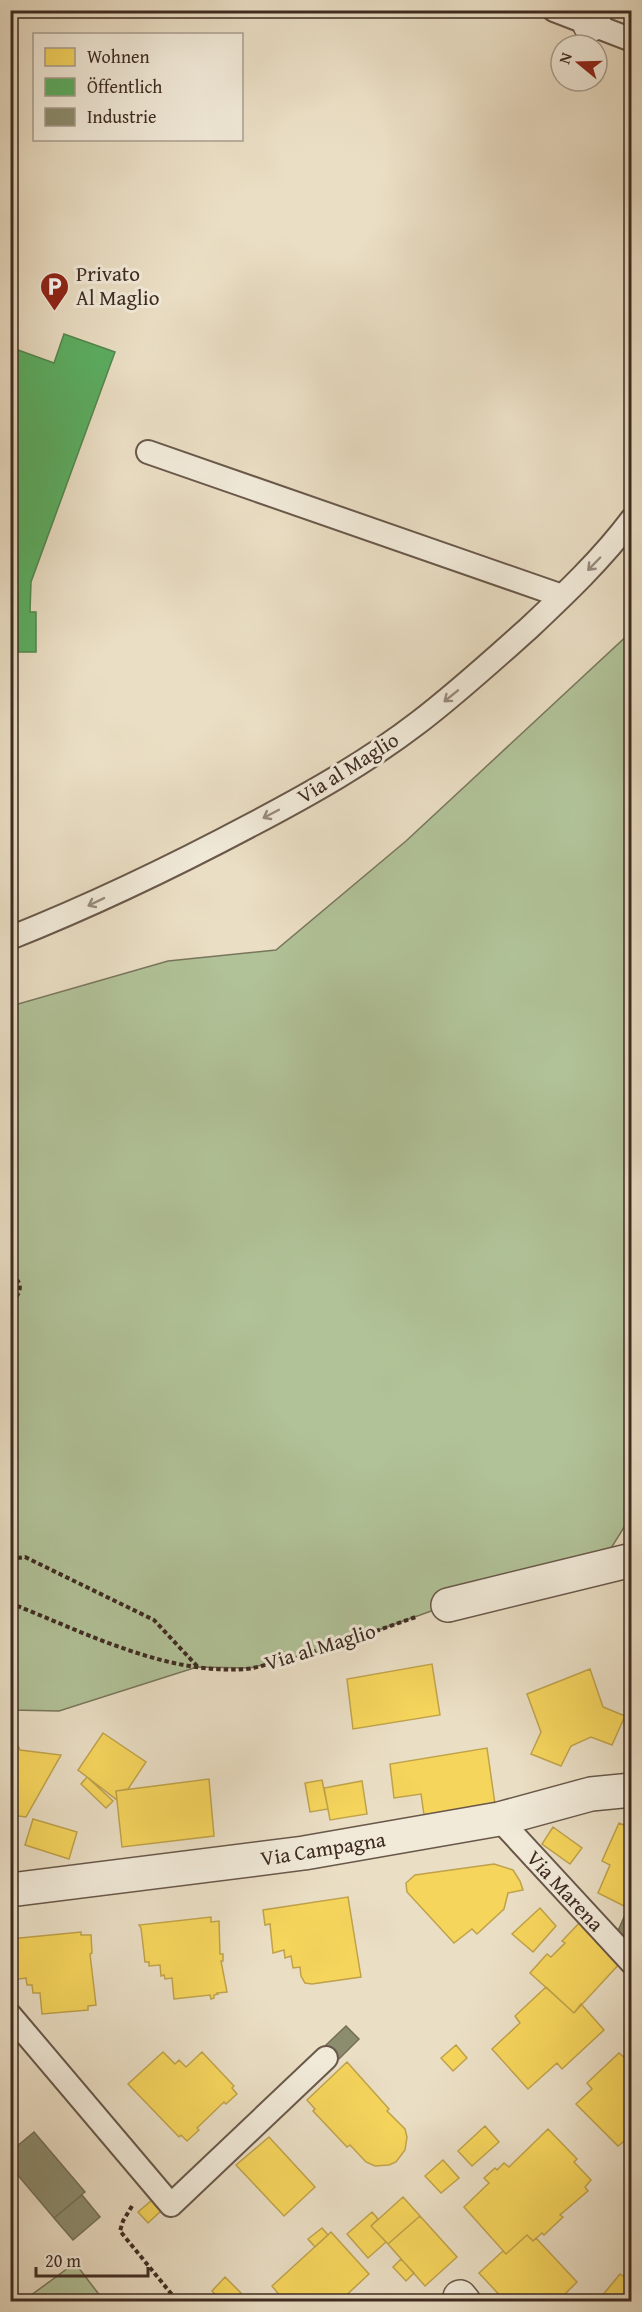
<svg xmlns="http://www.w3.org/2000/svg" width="642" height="2312" viewBox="0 0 642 2312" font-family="'Gentium Book Plus',serif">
	<rect width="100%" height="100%" fill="#eadec4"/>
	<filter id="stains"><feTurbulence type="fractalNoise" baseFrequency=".00333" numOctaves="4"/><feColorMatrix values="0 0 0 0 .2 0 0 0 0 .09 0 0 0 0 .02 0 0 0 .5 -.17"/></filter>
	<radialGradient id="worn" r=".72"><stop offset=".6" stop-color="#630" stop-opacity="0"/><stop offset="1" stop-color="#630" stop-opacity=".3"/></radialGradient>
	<path fill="#b1c298" stroke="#78765d" stroke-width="1.5" d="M631,632V1516L600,1566L448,1605L317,1652L250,1668L197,1667L59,1711L11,1710V1006L168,961L276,950L406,841Z
		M75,2263L104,2301H23Z"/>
	<path fill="#f6d55c" stroke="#bfa24b" stroke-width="1.5" d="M432,1664L440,1715L353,1729L347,1679Z
		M590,1669L603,1707L625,1716L612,1745L591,1737L571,1746L561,1766L531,1754L541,1732L527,1694Z
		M103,1733L146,1762L128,1789L116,1791L117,1800L78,1770Z
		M10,1743L18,1746L20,1750L61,1755L26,1817L10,1815Z
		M487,1748L495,1804L424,1815L421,1794L394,1798L390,1764Z
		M87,1777L113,1801L106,1808L81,1784Z
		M209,1779L214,1836L122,1847L116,1791Z
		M322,1780L328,1809L310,1812L305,1783Z
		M362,1781L367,1814L330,1820L324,1788Z
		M33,1819L77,1832L69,1859L25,1845Z
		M632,1821V1910L598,1893L610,1865L602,1861L619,1823L629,1827Z
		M553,1827L582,1848L570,1864L542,1844Z
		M494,1864L513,1870L520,1881L523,1890L508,1893L504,1909L477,1934L472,1929L454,1943L407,1892L406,1883L415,1875Z
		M348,1897L361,1977L312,1984L305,1983L301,1976L300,1967L293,1968L291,1956L285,1958L284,1950L273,1953L270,1924L265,1925L263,1910Z
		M540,1908L556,1926L533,1952L512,1934Z
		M211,1917V1922L219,1921L220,1954H223V1961H221L227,1992L217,1993L218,1994L214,1995V1998L211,1999L210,1995L174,1999L172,1978L165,1979L164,1975L161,1976L160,1965L149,1966V1962H145L141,1928L139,1925Z
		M582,1920L622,1961L574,2013L530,1973L547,1954L551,1957L565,1943L562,1941Z
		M81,1932V1935H91L92,1953L90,1954L96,2005L88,2006V2010L42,2014L40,1993H33L32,1985H27L26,1978L11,1980L10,1939Z
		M546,1987L574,2013L581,2004L604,2030L562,2069L557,2063L528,2089L492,2049L520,2023L515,2016Z
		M456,2045L467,2058L453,2071L441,2058Z
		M163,2052L175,2064L179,2060L186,2067L202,2052L234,2086L232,2088L237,2094L226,2104L224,2102L197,2128L199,2130L187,2141L181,2135L179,2137L128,2084Z
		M619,2053L625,2058L628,2055L632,2058V2135L618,2146L576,2104L592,2089L587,2083Z
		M347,2062L389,2109L387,2111L405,2129L407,2137L405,2150L396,2162L389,2165L375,2166L366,2162L350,2145L347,2147L313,2111L315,2109L307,2100Z
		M485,2126L499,2142L472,2166L458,2151Z
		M548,2129L577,2159L574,2162L591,2180L585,2187L588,2191L560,2215L563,2217L544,2235L542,2233L533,2241L527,2235L506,2254L464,2207L489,2183L484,2178L495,2168L497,2170L504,2163L509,2167Z
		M269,2137L315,2187L284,2216L236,2165Z
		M443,2160L459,2178L441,2193L425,2176Z
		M403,2197L420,2216L388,2244L371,2226Z
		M152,2200L162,2210L148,2223L138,2212Z
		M372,2212L378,2219L371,2226L386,2242L368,2258L347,2234Z
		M420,2216L457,2257L425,2286L388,2244Z
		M322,2228L328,2235L315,2247L308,2239Z
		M331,2232L369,2274L339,2302H285L272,2286Z
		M527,2235L533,2241L536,2238L577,2282L560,2299L561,2302H506L479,2273L503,2251L506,2254Z
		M401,2259L414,2273L406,2281L393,2267Z
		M620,2274L632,2282V2302H597Z
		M225,2277L241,2293L232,2302H223L212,2291Z"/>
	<path fill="#5aae61" stroke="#52874e" stroke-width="1.5" d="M64,334L115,352L31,582L30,612H36V652H10V347L54,363Z"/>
	<path fill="#8c8c6e" stroke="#756f57" stroke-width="1.5" d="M628,1908L632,1910V1939L617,1933Z
		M346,2026L359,2039L339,2059L326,2045Z
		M34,2132L85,2192L54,2218L10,2166V2152Z
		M82,2195L100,2217L73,2240L54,2218Z"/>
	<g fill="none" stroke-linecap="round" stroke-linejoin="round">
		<defs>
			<path id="lane" d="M554,10L632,40
				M148,452L562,596
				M10,938C93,905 174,866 253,824C310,794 367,762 419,722C457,693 493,660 529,628C565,594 602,559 632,519
				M499,1819L632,1963
				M10,2015L171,2205L326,2058"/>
			<path id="street" d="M590,25L596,10
				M448,1605L632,1560
				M10,1890L304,1853L499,1819L591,1794L632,1790
				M460,2297L464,2302"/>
		</defs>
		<use href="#lane" stroke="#69584a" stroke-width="26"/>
		<use href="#street" stroke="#69584a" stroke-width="36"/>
		<path stroke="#3e2b22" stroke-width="4" stroke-dasharray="4.5 3" stroke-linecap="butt" d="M10,1275C25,1282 21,1294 10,1304
			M10,1559L25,1557L154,1620L197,1666
			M10,1603C84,1632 165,1675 246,1669C258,1668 270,1663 282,1660C328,1649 372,1632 416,1617
			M132,2206L123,2221L120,2231L178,2302"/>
		<use href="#lane" stroke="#f1ead9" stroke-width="22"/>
		<use href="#street" stroke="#f1ead9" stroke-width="33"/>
	</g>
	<defs><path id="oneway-shaft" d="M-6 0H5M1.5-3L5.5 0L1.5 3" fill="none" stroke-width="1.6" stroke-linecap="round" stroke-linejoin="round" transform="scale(1.5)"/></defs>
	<g stroke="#988a7e">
		<use href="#oneway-shaft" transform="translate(594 564) rotate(134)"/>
		<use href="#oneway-shaft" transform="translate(451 696) rotate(141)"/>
		<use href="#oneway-shaft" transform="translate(271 814) rotate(152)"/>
		<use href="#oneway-shaft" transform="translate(96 902) rotate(154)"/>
	</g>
	<defs>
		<symbol id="parking-pin" viewBox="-11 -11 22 30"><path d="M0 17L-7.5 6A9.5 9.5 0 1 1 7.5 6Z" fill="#8f2418" stroke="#f1ead9"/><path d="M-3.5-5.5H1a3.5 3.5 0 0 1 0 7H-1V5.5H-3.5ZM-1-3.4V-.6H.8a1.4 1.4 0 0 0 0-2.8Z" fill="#fff"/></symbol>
	</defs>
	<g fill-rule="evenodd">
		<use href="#parking-pin" x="38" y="270" width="33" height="45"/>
	</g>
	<g text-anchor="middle" stroke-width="6" stroke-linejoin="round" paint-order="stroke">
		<g font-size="21" fill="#3e2b22" stroke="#f1ead9" text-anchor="start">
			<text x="76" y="281">Privato<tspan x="76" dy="24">Al Maglio</tspan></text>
		</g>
		<g font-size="21" fill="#3e2b22" stroke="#f1ead9">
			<text transform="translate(348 768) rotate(-32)" y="7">Via al Maglio</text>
			<text transform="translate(320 1647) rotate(-17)" y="7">Via al Maglio</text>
			<text transform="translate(323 1849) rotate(-9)" y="7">Via Campagna</text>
			<text transform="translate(565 1891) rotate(47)" y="7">Via Marena</text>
		</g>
	</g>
	<rect width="642" height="2312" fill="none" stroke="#eadec4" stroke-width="36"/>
	<rect x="12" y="12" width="618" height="2288" fill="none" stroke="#3e2b22" stroke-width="3"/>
	<rect x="18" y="18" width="606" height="2276" fill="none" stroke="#3e2b22" stroke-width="1.5"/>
	<rect x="33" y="33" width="210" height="108" fill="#f1ead9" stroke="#a99e90" stroke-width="1.5"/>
	<rect x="45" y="48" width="30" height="18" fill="#f6d55c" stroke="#a99e90" stroke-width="1.5"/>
	<text x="87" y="63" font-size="18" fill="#3e2b22">Wohnen</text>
	<rect x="45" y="78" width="30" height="18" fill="#5aae61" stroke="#a99e90" stroke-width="1.5"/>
	<text x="87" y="93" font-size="18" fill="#3e2b22">Öffentlich</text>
	<rect x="45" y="108" width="30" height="18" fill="#8c8c6e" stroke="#a99e90" stroke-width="1.5"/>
	<text x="87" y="123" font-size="18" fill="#3e2b22">Industrie</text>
	<g transform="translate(579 63) rotate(289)"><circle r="28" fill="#f1ead9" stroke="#a99e90" stroke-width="1.5"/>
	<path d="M0-4.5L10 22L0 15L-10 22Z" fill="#8f2418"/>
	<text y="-9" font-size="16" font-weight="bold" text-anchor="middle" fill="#3e2b22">N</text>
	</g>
	<path d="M36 2267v9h112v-9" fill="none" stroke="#3e2b22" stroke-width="3"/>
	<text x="45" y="2267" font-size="18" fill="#3e2b22" stroke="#f1ead9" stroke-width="4.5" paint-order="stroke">20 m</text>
	<rect width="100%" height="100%" filter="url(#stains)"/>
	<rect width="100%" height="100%" fill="url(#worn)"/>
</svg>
